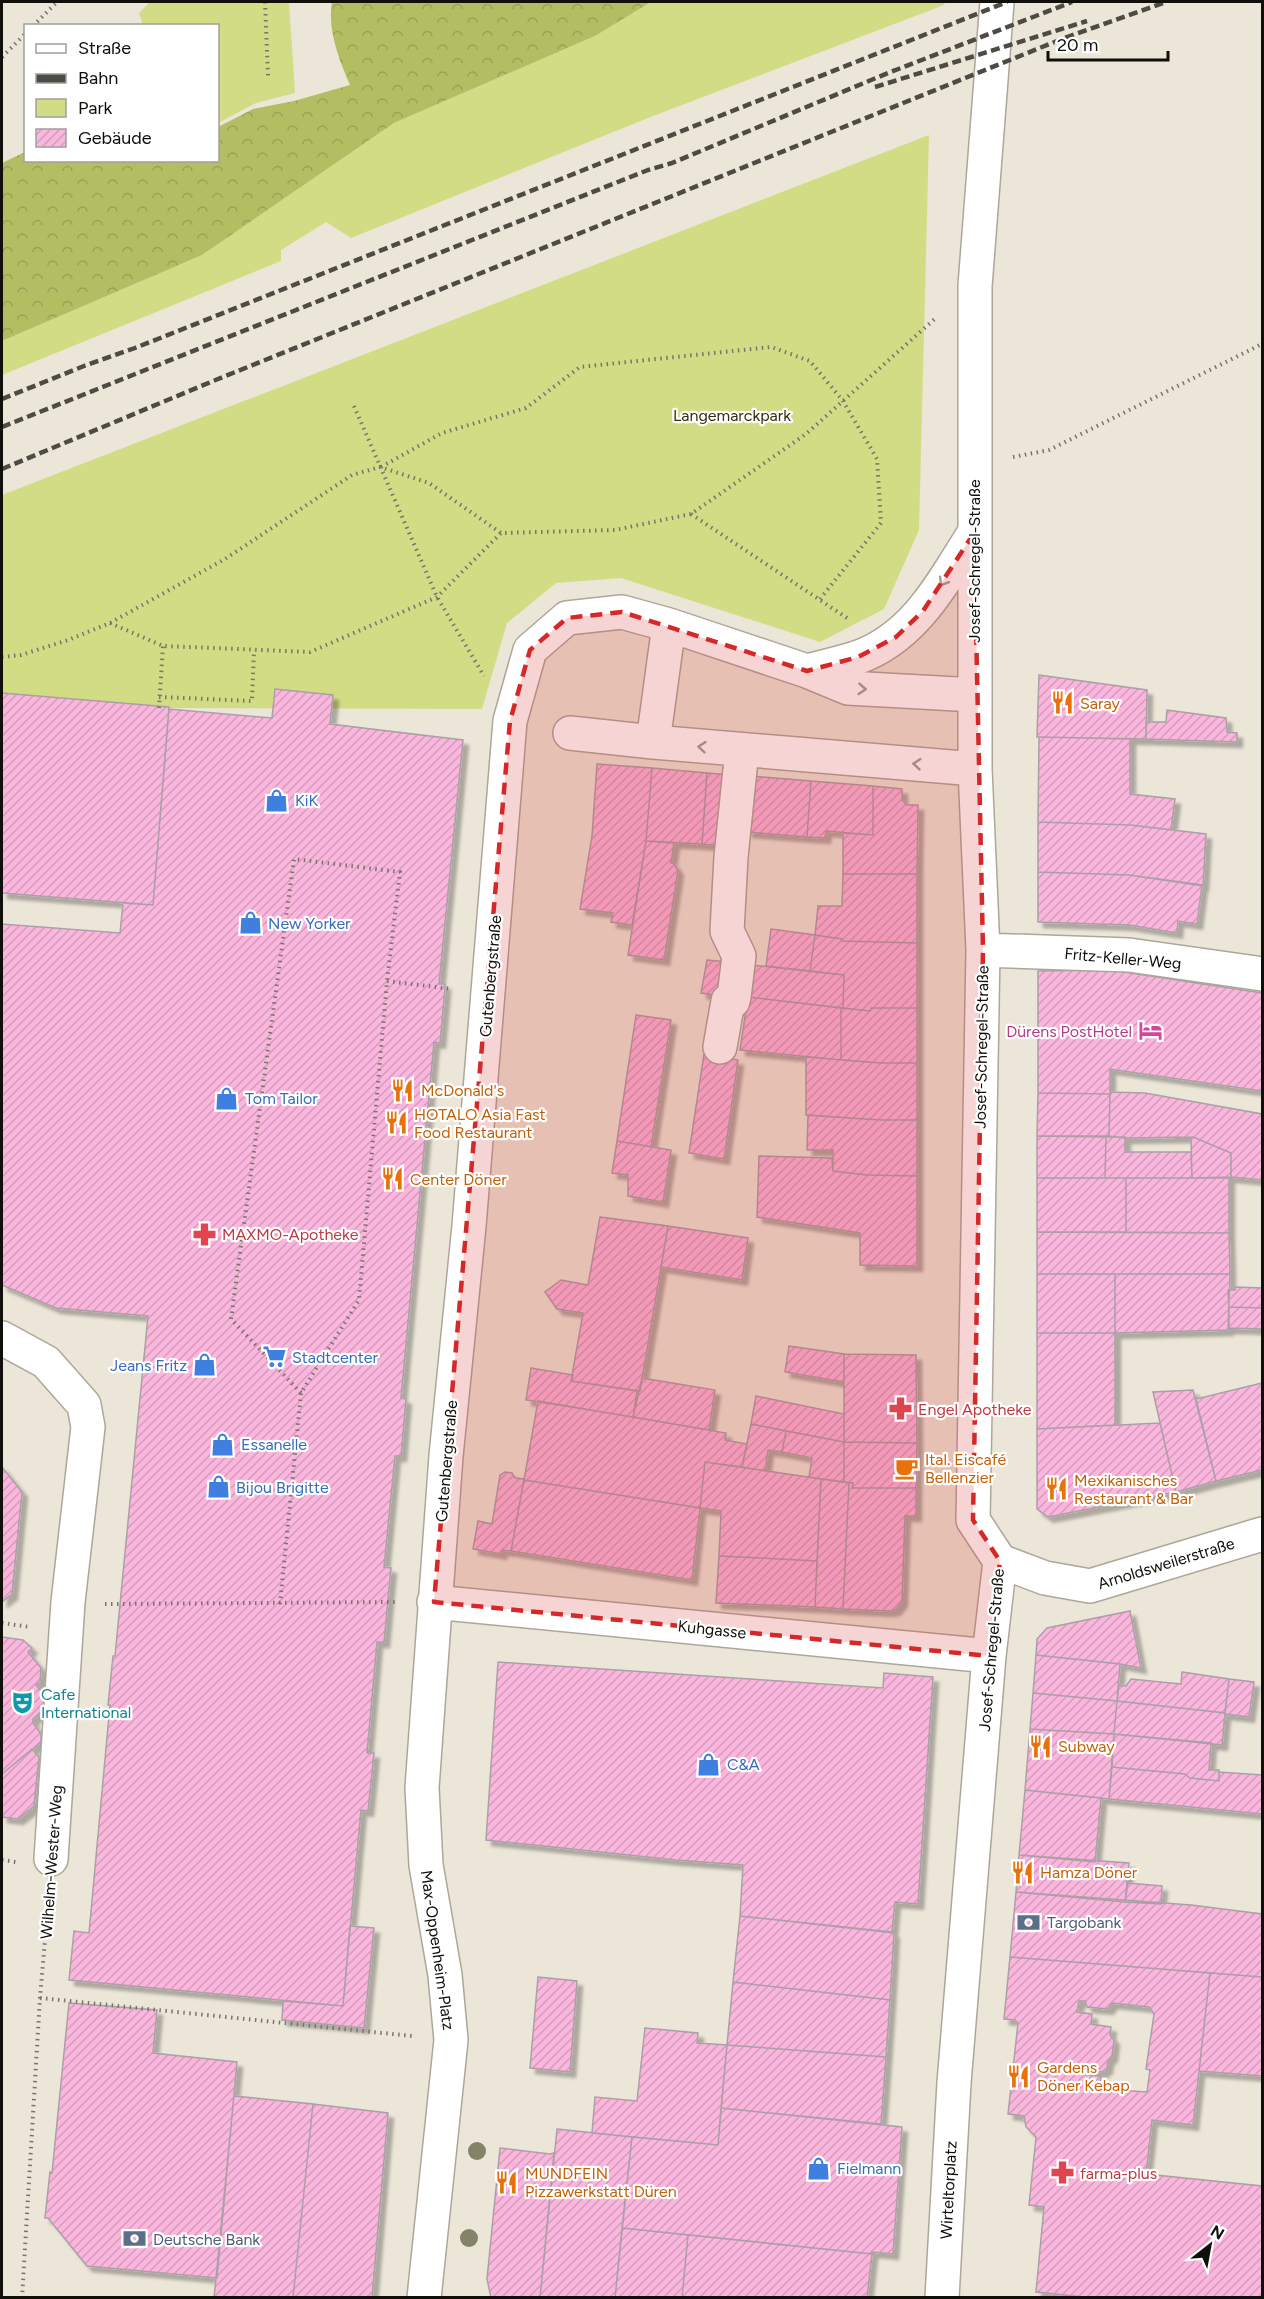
<svg xmlns="http://www.w3.org/2000/svg" width="1264" height="2299" viewBox="0 0 1264 2299" font-family="Figtree,sans-serif">
	<defs>
		<pattern id="forest-crowns" width="20" height="18" patternUnits="userSpaceOnUse" patternTransform="scale(1.5)"><rect width="20" height="18" fill="#b3be63"/><path d="M2 6a3 3 0 1 1 6 0M12 15a3 3 0 1 1 6 0" fill="none" stroke="#99a255"/></pattern>
		<pattern id="building-hatch" width="6" height="6" patternUnits="userSpaceOnUse" patternTransform="scale(1.5)"><rect width="6" height="6" fill="#fab6dd"/><path d="M-1 1l2-2M0 6l6-6M5 7l2-2" fill="none" stroke="#d59bbc"/></pattern>
		<filter id="shadow"><feDropShadow dx="5.5" dy="5.5" stdDeviation="1.5" flood-color="#0004"/></filter>
	</defs>
	<rect width="100%" height="100%" fill="#ece6d8"/>
	<path fill="#d2dc84" d="M150,2H289L295,93L256,103L218,123V26L143,25L139,13Z
		M651,2H945L944,5L648,118L351,238L326,222L281,250V261L2,375V341L202,255L394,123L595,36Z
		M929,135L919,530L884,609L820,642L621,578L556,583L507,623L482,709L159,708L2,694V495Z"/>
	<path fill="url(#forest-crowns)" d="M332,2H651L595,36L394,123L202,255L2,341V163L25,152L26,160H218V127L253,109L294,101L350,85C339,60 327,29 332,2Z"/>
	<path fill="url(#building-hatch)" stroke="#ad9fa7" stroke-width="1.5" fill-rule="evenodd" filter="url(#shadow)" d="M1039,675L1147,690L1146,739L1037,737Z
		M275,689L333,695L330,724L463,740L439,984H445V988L440,1043L434,1042L401,1398L406,1399L401,1456H395L384,1567L391,1568L384,1642H377L367,1753H374L368,1811L361,1810L343,2006L69,1980L74,1931L89,1933L110,1705H108L113,1656H115L148,1316L56,1308L2,1285V924L120,933L123,903L153,905L169,709L272,718Z
		M2,693L169,707L153,905L2,893Z
		M1167,710L1226,718L1227,732L1237,733V742L1146,739V722H1166Z
		M1039,737L1130,739V794L1175,799L1171,830L1130,825L1038,822Z
		M597,764L652,768L646,841L632,925L611,922L613,913L580,909L592,836Z
		M652,768L707,773L702,844L646,841Z
		M707,773L730,775L724,846L702,844Z
		M751,776L811,781L807,837L747,832Z
		M811,781L873,786V835L826,831L825,838L807,837Z
		M873,786L902,789V800L907,805H918L917,874H843V833L873,835Z
		M1038,822L1130,825L1206,834L1203,886L1129,875L1038,872Z
		M646,841L674,843L671,863H673L678,870L664,960L628,955Z
		M1038,872L1129,875L1202,885L1197,924L1178,921L1177,933L1129,925L1038,922Z
		M843,874H917V943L842,941V939L815,935L818,906H842Z
		M771,929L815,935L810,971L766,966Z
		M815,935L842,939V941L917,943V1008H871L870,1011L843,1008L844,975L810,971Z
		M707,960L739,963L740,998L701,993Z
		M742,964L844,975L843,1008L748,997Z
		M1111,970L1262,993V1091L1110,1069V1094L1038,1093V971Z
		M748,997L841,1008V1060L740,1050Z
		M841,1008L870,1011L871,1008H917V1063H881L841,1060Z
		M636,1015L671,1020L651,1147L617,1141Z
		M704,1054L738,1060L724,1159L689,1153Z
		M806,1057L881,1063H917V1120H880L806,1115Z
		M1110,1092L1145,1093L1262,1114V1180L1231,1177V1153L1193,1137L1125,1138L1109,1136Z
		M1038,1093L1110,1094L1109,1136H1037Z
		M808,1115L880,1120H917V1176L867,1175L833,1171V1150H807Z
		M1037,1136L1106,1137L1105,1178H1037Z
		M1106,1137H1125V1152H1191L1192,1178H1105Z
		M1193,1137L1231,1153V1177L1192,1178L1191,1138Z
		M617,1141L671,1150L663,1202L628,1196V1175L612,1173Z
		M759,1156L832,1158L833,1171L867,1175L917,1176V1266L860,1265V1233L757,1217Z
		M1037,1178H1126V1232H1037Z
		M1126,1178H1229V1233L1126,1232Z
		M600,1217L668,1226L640,1391L571,1381L583,1313L557,1309L545,1292L561,1280L588,1285Z
		M668,1226L748,1238L742,1280L661,1267Z
		M1037,1232L1229,1233L1230,1274H1037Z
		M1037,1274H1115V1333H1037Z
		M1115,1274H1230L1228,1330L1115,1333Z
		M1235,1287L1262,1288V1308L1229,1307L1228,1290H1235Z
		M1229,1307L1262,1308V1329L1229,1328Z
		M1037,1333H1115V1425L1037,1429Z
		M789,1346L844,1354V1382L785,1372Z
		M844,1354L916,1355L917,1443L844,1442Z
		M531,1368L573,1375L571,1381L637,1391L633,1417L526,1400Z
		M642,1378L715,1390L709,1430L633,1417Z
		M1262,1383V1470L1216,1481L1196,1399Z
		M1193,1390L1216,1481L1176,1492L1153,1392Z
		M756,1396L844,1414V1442L751,1424Z
		M538,1401L726,1433L725,1440L747,1444L742,1467L705,1462L700,1508L524,1480Z
		M1160,1423L1176,1492L1048,1517L1037,1509V1429Z
		M751,1424L786,1431L782,1452L768,1450L765,1471L742,1467Z
		M786,1431L844,1442V1482L809,1477L812,1458L782,1452Z
		M844,1442L917,1443L916,1488H852L853,1483L844,1482Z
		M705,1462L821,1479L817,1561L719,1556L721,1511L700,1508Z
		M2,1467L22,1492L12,1594L2,1602Z
		M505,1472L512,1473L515,1478L524,1479L511,1551L502,1550L501,1554L473,1549L478,1521L492,1524L500,1475Z
		M821,1479L849,1483L843,1609L815,1607Z
		M524,1480L700,1508L692,1580L511,1551Z
		M849,1483H853L852,1488H916V1516H905L902,1601L896,1609L890,1611L843,1609Z
		M719,1556L817,1561L815,1607L716,1603Z
		M1130,1611L1141,1668L1120,1664L1036,1655L1037,1639L1047,1628Z
		M2,1637L23,1640L32,1648L28,1652L41,1668L40,1682L36,1685L46,1697L44,1709L33,1719V1723L41,1734V1742L2,1774Z
		M1036,1655L1120,1664L1117,1701L1033,1693Z
		M498,1662L883,1688L884,1673L933,1677L918,1904L895,1902L892,1932L740,1916L743,1865L676,1860L486,1840Z
		M1182,1672L1229,1679L1225,1713L1117,1701L1119,1685L1126,1686L1131,1679L1181,1684Z
		M1229,1679L1254,1682L1249,1717L1225,1714Z
		M1033,1693L1117,1701L1114,1734L1030,1729Z
		M1117,1701L1225,1713L1222,1745L1114,1734Z
		M1030,1729L1114,1734L1109,1799L1025,1790Z
		M1114,1734L1211,1743L1209,1770H1219V1781L1190,1778L1185,1774L1112,1767Z
		M32,1749L39,1757L34,1806L18,1819L2,1817V1774Z
		M1112,1767L1185,1774L1190,1778L1219,1781V1772L1262,1775V1814L1109,1799Z
		M1025,1790L1101,1798L1095,1862L1019,1855Z
		M1019,1855L1129,1863L1125,1902L1016,1892Z
		M1128,1883L1162,1886L1161,1904L1125,1902Z
		M1016,1892L1191,1905L1262,1914V1977L1010,1957Z
		M740,1916L894,1933L890,2000L733,1982Z
		M350,1926L374,1928L364,2028L282,2020L283,2001L343,2006Z
		M1010,1957L1210,1973L1193,2125L1152,2120L1146,2174L1262,2186V2298H1093L1036,2292L1044,2207L1029,2205L1036,2137L1026,2127L1024,2116L1008,2114L1018,2023L1015,2020L1004,2019ZM1079,2001H1085L1087,2007L1108,2009L1112,2003L1149,2007L1154,2014L1146,2069L1150,2070L1147,2092L1105,2089L1103,2084H1100L1101,2076L1086,2075V2071L1102,2072L1107,2068L1108,2060L1112,2056L1114,2040L1110,2035L1111,2027L1091,2024L1092,2014L1077,2012Z
		M1210,1973L1262,1977V2076L1199,2071Z
		M538,1977L577,1981L570,2072L530,2068Z
		M733,1982L890,2000L886,2057L727,2045Z
		M69,2003L157,2010L153,2053L237,2062L217,2278L87,2266L48,2218H45L50,2172L52,2173Z
		M645,2028L698,2033L697,2043L727,2045L718,2145L592,2133L595,2097L637,2101Z
		M727,2045L886,2057L881,2124L721,2108Z
		M234,2096L313,2104L293,2298H214Z
		M313,2104L388,2113L372,2298H293Z
		M721,2108L902,2127L893,2254L872,2252V2254L622,2228L632,2137L718,2145Z
		M557,2129L632,2137L615,2298H540Z
		M500,2148L550,2154L554,2153L540,2298H491L487,2279Z
		M622,2228L688,2235L682,2298H615Z
		M688,2235L872,2254L867,2298H682Z"/>
	<g fill="none" stroke-linecap="round" stroke-linejoin="round">
		<defs>
			<path id="minor" d="M669,625L653,742L975,769
				M807,671C823,667 840,663 856,658C915,638 943,582 974,533
				M570,733L653,742
				M983,950L1129,955L1262,974
				M720,1047L728,1001H733L734,997L739,956L727,931L731,857L742,750
				M2,1338L46,1362L84,1405L88,1427L68,1602L51,1859
				M1000,1561L1045,1578L1090,1586L1262,1534
				M434,1602L989,1656
				M424,2298L451,2040L445,1975L426,1865L422,1788L446,1456L469,1226L510,721L530,650L567,618L622,612L669,625L807,671L848,688L975,695
				M942,2298L954,2083L989,1656L1000,1561L973,1520L983,950L975,769V286L997,2"/>
		</defs>
		<use href="#minor" stroke="#ada79a" stroke-width="36"/>
		<path stroke="#79756b" stroke-width="4" stroke-dasharray="1.5 4.5" stroke-linecap="butt" d="M265,2L268,76
			M33,26L57,2
			M2,57L26,33
			M354,406L437,597L484,676
			M1013,457L1049,450L1262,344
			M381,467L442,433L526,408L580,367L771,347L810,361L843,401L877,459L881,523L820,599
			M691,514L850,620
			M110,623L163,646L310,652L437,597L501,533
			M2,657L21,655L68,640L110,623L225,559L352,475L380,467L429,483L501,533L615,530L691,514L806,434L937,317
			M159,697L252,701L254,650
			M159,708L163,646
			M301,1393L231,1319L294,859L400,872L387,981
			M105,1604L398,1602
			M280,1604L301,1393L359,1300L387,981L452,989
			M2,1623L30,1627
			M2,1860L16,1862
			M40,1998L412,2036
			M22,2298L40,1998L49,1894"/>
		<use href="#minor" stroke="#fff" stroke-width="33"/>
		<path stroke="#4e4b44" stroke-width="4.5" stroke-dasharray="9 4.5" stroke-linecap="butt" d="M875,87L1087,21
			M2,399L84,366L135,348L1007,2
			M2,427L648,170L672,163L888,73L1072,2
			M2,469L218,379L1067,37L1166,2"/>
	</g>
	<g fill="#848267">
		<circle cx="477" cy="2151" r="9"/>
		<circle cx="469" cy="2238" r="9"/>
	</g>
	<defs><path id="oneway-chevron" d="M-2-3.5L2.5 0L-2 3.5" fill="none" stroke-width="1.6" stroke-linecap="round" stroke-linejoin="round" transform="scale(1.5)"/></defs>
	<g stroke="#a09f9d">
		<use href="#oneway-chevron" transform="translate(943 582) rotate(122)"/>
		<use href="#oneway-chevron" transform="translate(862 689) rotate(4)"/>
		<use href="#oneway-chevron" transform="translate(702 747) rotate(-175)"/>
		<use href="#oneway-chevron" transform="translate(917 764) rotate(-175)"/>
	</g>
	<path fill="#d62828" fill-opacity="0.2" stroke="#d62828" stroke-width="4.5" stroke-dasharray="12 8" stroke-linejoin="round" d="M974,533L983,950L973,1520L1000,1561L989,1656L434,1602L510,721L530,650L567,618L622,612L807,671L858,657L896,637L923,611Z"/>
	<defs>
		<symbol id="restaurant-bare" viewBox="-9 -9 18 18"><path d="M-5-6h1v4h1v-4h1v4h1v-4h1v5L-1.5 .5V6h-2V.5L-5-1ZM5-6V6H3V1.5H1.5Q1.5-4 5-6Z" fill="#e8710a" stroke="#fff" stroke-width="2.5" paint-order="stroke"/></symbol>
		<symbol id="shop-bare" viewBox="-9 -9 18 18"><path d="M-5-2.5h2.3a2.7 3.5 0 0 1 5.4 0H5L5.5 6h-11ZM-1.5-2.5h3a1.5 2.3 0 0 0-3 0Z" fill="#3f7fe0" stroke="#fff" stroke-width="2.5" paint-order="stroke"/></symbol>
		<symbol id="hotel-bare" viewBox="-9 -9 18 18"><path d="M-6-4.5h1.5V1H6V5H4.5V3h-9V5H-6ZM-4 0a1.8 1.8 0 1 1 3.6 0ZM.5 0V-2.5h3Q6-2.5 6 0Z" fill="#d1479c" stroke="#fff" stroke-width="2.5" paint-order="stroke"/></symbol>
		<symbol id="pharmacy-bare" viewBox="-9 -9 18 18"><path d="M-2-6h4v4h4v4h-4v4h-4v-4h-4v-4h4Z" fill="#e0444e" stroke="#fff" stroke-width="2.5" paint-order="stroke"/></symbol>
		<symbol id="supermarket-bare" viewBox="-9 -9 18 18"><path d="M-6-5.5h2.5l.6 2H6L4.5 2H-2.5L-4.4-4H-6ZM-1.5 3.2a1.3 1.3 0 1 0 .1 0ZM3 3.2a1.3 1.3 0 1 0 .1 0Z" fill="#3f7fe0" stroke="#fff" stroke-width="2.5" paint-order="stroke"/></symbol>
		<symbol id="cafe-bare" viewBox="-9 -9 18 18"><path d="M-5.5-4.5H6V0H3Q3 3.5 0 3.5H-2.5Q-5.5 3.5-5.5 0ZM3-3.2v2h1.7v-2ZM-6 4.5H4V6H-6Z" fill="#e8710a" stroke="#fff" stroke-width="2.5" paint-order="stroke"/></symbol>
		<symbol id="theatre-bare" viewBox="-9 -9 18 18"><path d="M-5-5.5Q0-4 5-5.5V0Q5 5 0 6Q-5 5-5 0ZM-3.3-2.5H-1v1.5H-3.3ZM1-2.5H3.3v1.5H1ZM-2.8 1Q0 5.5 2.8 1Z" fill="#0f9aa8" stroke="#fff" stroke-width="2.5" paint-order="stroke"/></symbol>
		<symbol id="bank-bare" viewBox="-9 -9 18 18"><path d="M-6-4H6V4H-6ZM0-2.3a2.3 2.3 0 1 0 0 4.6a2.3 2.3 0 1 0 0-4.6Z" fill="#5c6f8a" stroke="#fff" stroke-width="2.5" paint-order="stroke"/></symbol>
	</defs>
	<g fill-rule="evenodd">
		<use href="#restaurant-bare" x="1046" y="686" width="33" height="33"/>
		<use href="#shop-bare" x="260" y="784" width="33" height="33"/>
		<use href="#shop-bare" x="234" y="906" width="33" height="33"/>
		<use href="#hotel-bare" x="1134" y="1014" width="33" height="33"/>
		<use href="#restaurant-bare" x="386" y="1074" width="33" height="33"/>
		<use href="#shop-bare" x="210" y="1082" width="33" height="33"/>
		<use href="#restaurant-bare" x="380" y="1106" width="33" height="33"/>
		<use href="#restaurant-bare" x="376" y="1162" width="33" height="33"/>
		<use href="#pharmacy-bare" x="188" y="1218" width="33" height="33"/>
		<use href="#supermarket-bare" x="258" y="1340" width="33" height="33"/>
		<use href="#shop-bare" x="188" y="1348" width="33" height="33"/>
		<use href="#pharmacy-bare" x="884" y="1392" width="33" height="33"/>
		<use href="#shop-bare" x="206" y="1428" width="33" height="33"/>
		<use href="#cafe-bare" x="890" y="1452" width="33" height="33"/>
		<use href="#shop-bare" x="202" y="1470" width="33" height="33"/>
		<use href="#restaurant-bare" x="1040" y="1472" width="33" height="33"/>
		<use href="#theatre-bare" x="6" y="1686" width="33" height="33"/>
		<use href="#restaurant-bare" x="1024" y="1730" width="33" height="33"/>
		<use href="#shop-bare" x="692" y="1748" width="33" height="33"/>
		<use href="#restaurant-bare" x="1006" y="1856" width="33" height="33"/>
		<use href="#bank-bare" x="1012" y="1906" width="33" height="33"/>
		<use href="#restaurant-bare" x="1002" y="2060" width="33" height="33"/>
		<use href="#shop-bare" x="802" y="2152" width="33" height="33"/>
		<use href="#pharmacy-bare" x="1046" y="2156" width="33" height="33"/>
		<use href="#restaurant-bare" x="490" y="2166" width="33" height="33"/>
		<use href="#bank-bare" x="118" y="2222" width="33" height="33"/>
	</g>
	<g text-anchor="middle" stroke-width="4.5" stroke-linejoin="round" paint-order="stroke">
		<g font-size="16" fill="#2e310a" stroke="#fff">
			<text x="732" y="421">Langemarckpark</text>
		</g>
		<g font-size="16" fill="#110f0a" stroke="#fff">
			<text transform="translate(974 561) rotate(-90)" y="6">Josef-Schregel-Straße</text>
			<text transform="translate(1123 958) rotate(5)" y="6">Fritz-Keller-Weg</text>
			<text transform="translate(490 976) rotate(-85)" y="6">Gutenbergstraße</text>
			<text transform="translate(981 1047) rotate(-89)" y="6">Josef-Schregel-Straße</text>
			<text transform="translate(446 1461) rotate(-85)" y="6">Gutenbergstraße</text>
			<text transform="translate(1166 1563) rotate(-17)" y="6">Arnoldsweilerstraße</text>
			<text transform="translate(712 1629) rotate(6)" y="6">Kuhgasse</text>
			<text transform="translate(991 1650) rotate(-85)" y="6">Josef-Schregel-Straße</text>
			<text transform="translate(51 1862) rotate(-86)" y="6">Wilhelm-Wester-Weg</text>
			<text transform="translate(438 1950) rotate(82)" y="6">Max-Oppenheim-Platz</text>
			<text transform="translate(948 2190) rotate(-87)" y="6">Wirteltorplatz</text>
		</g>
		<g font-size="16" fill="#c56008" stroke="#fff" text-anchor="start">
			<text x="1080" y="709">Saray</text>
			<text x="421" y="1096">McDonald's</text>
			<text x="414" y="1120">HOTALO Asia Fast<tspan x="414" dy="18">Food Restaurant</tspan></text>
			<text x="410" y="1185">Center Döner</text>
			<text x="925" y="1465">Ital. Eiscafé<tspan x="925" dy="18">Bellenzier</tspan></text>
			<text x="1074" y="1486">Mexikanisches<tspan x="1074" dy="18">Restaurant &amp; Bar</tspan></text>
			<text x="1058" y="1752">Subway</text>
			<text x="1040" y="1878">Hamza Döner</text>
			<text x="1037" y="2073">Gardens<tspan x="1037" dy="18">Döner Kebap</tspan></text>
			<text x="525" y="2179">MUNDFEIN<tspan x="525" dy="18">Pizzawerkstatt Düren</tspan></text>
		</g>
		<g font-size="16" fill="#366cbe" stroke="#fff" text-anchor="start">
			<text x="295" y="806">KiK</text>
			<text x="268" y="929">New Yorker</text>
			<text x="245" y="1104">Tom Tailor</text>
			<text x="292" y="1363">Stadtcenter</text>
			<text x="187" y="1371" text-anchor="end">Jeans Fritz</text>
			<text x="241" y="1450">Essanelle</text>
			<text x="236" y="1493">Bijou Brigitte</text>
			<text x="727" y="1770">C&amp;A</text>
			<text x="837" y="2174">Fielmann</text>
		</g>
		<g font-size="16" fill="#b23c85" stroke="#fff" text-anchor="end">
			<text x="1132" y="1037">Dürens PostHotel</text>
		</g>
		<g font-size="16" fill="#be3a42" stroke="#fff" text-anchor="start">
			<text x="222" y="1240">MAXMO-Apotheke</text>
			<text x="918" y="1415">Engel Apotheke</text>
			<text x="1080" y="2179">farma-plus</text>
		</g>
		<g font-size="16" fill="#0d838f" stroke="#fff" text-anchor="start">
			<text x="41" y="1700">Cafe<tspan x="41" dy="18">International</tspan></text>
		</g>
		<g font-size="16" fill="#4e5e75" stroke="#fff" text-anchor="start">
			<text x="1047" y="1928">Targobank</text>
			<text x="153" y="2245">Deutsche Bank</text>
		</g>
	</g>
	<rect width="1264" height="2299" fill="none" stroke="#110f0a" stroke-width="6"/>
	<rect x="24" y="24" width="195" height="138" fill="#ffffff" stroke="#a09f9d" stroke-width="1.5"/>
	<rect x="36" y="44" width="30" height="9" fill="#ffffff" stroke="#a09f9d" stroke-width="1.5"/>
	<text x="78" y="54" font-size="18" fill="#110f0a">Straße</text>
	<rect x="36" y="74" width="30" height="9" fill="#4e4b44" stroke="#a09f9d" stroke-width="1.5"/>
	<text x="78" y="84" font-size="18" fill="#110f0a">Bahn</text>
	<rect x="36" y="99" width="30" height="18" fill="#d2dc84" stroke="#a09f9d" stroke-width="1.5"/>
	<text x="78" y="114" font-size="18" fill="#110f0a">Park</text>
	<rect x="36" y="129" width="30" height="18" fill="url(#building-hatch)" stroke="#a09f9d" stroke-width="1.5"/>
	<text x="78" y="144" font-size="18" fill="#110f0a">Gebäude</text>
	<g transform="translate(1210 2245) rotate(31)" stroke="#ffffff" stroke-width="4.5" paint-order="stroke">
	<path d="M0-4.5L10 22L0 15L-10 22Z" fill="#110f0a"/>
	<text y="-9" font-size="16" font-weight="bold" text-anchor="middle" fill="#110f0a">N</text>
	</g>
	<path d="M1048 51v9h120v-9" fill="none" stroke="#110f0a" stroke-width="3"/>
	<text x="1057" y="51" font-size="18" fill="#110f0a" stroke="#ffffff" stroke-width="4.5" paint-order="stroke">20 m</text>
</svg>
